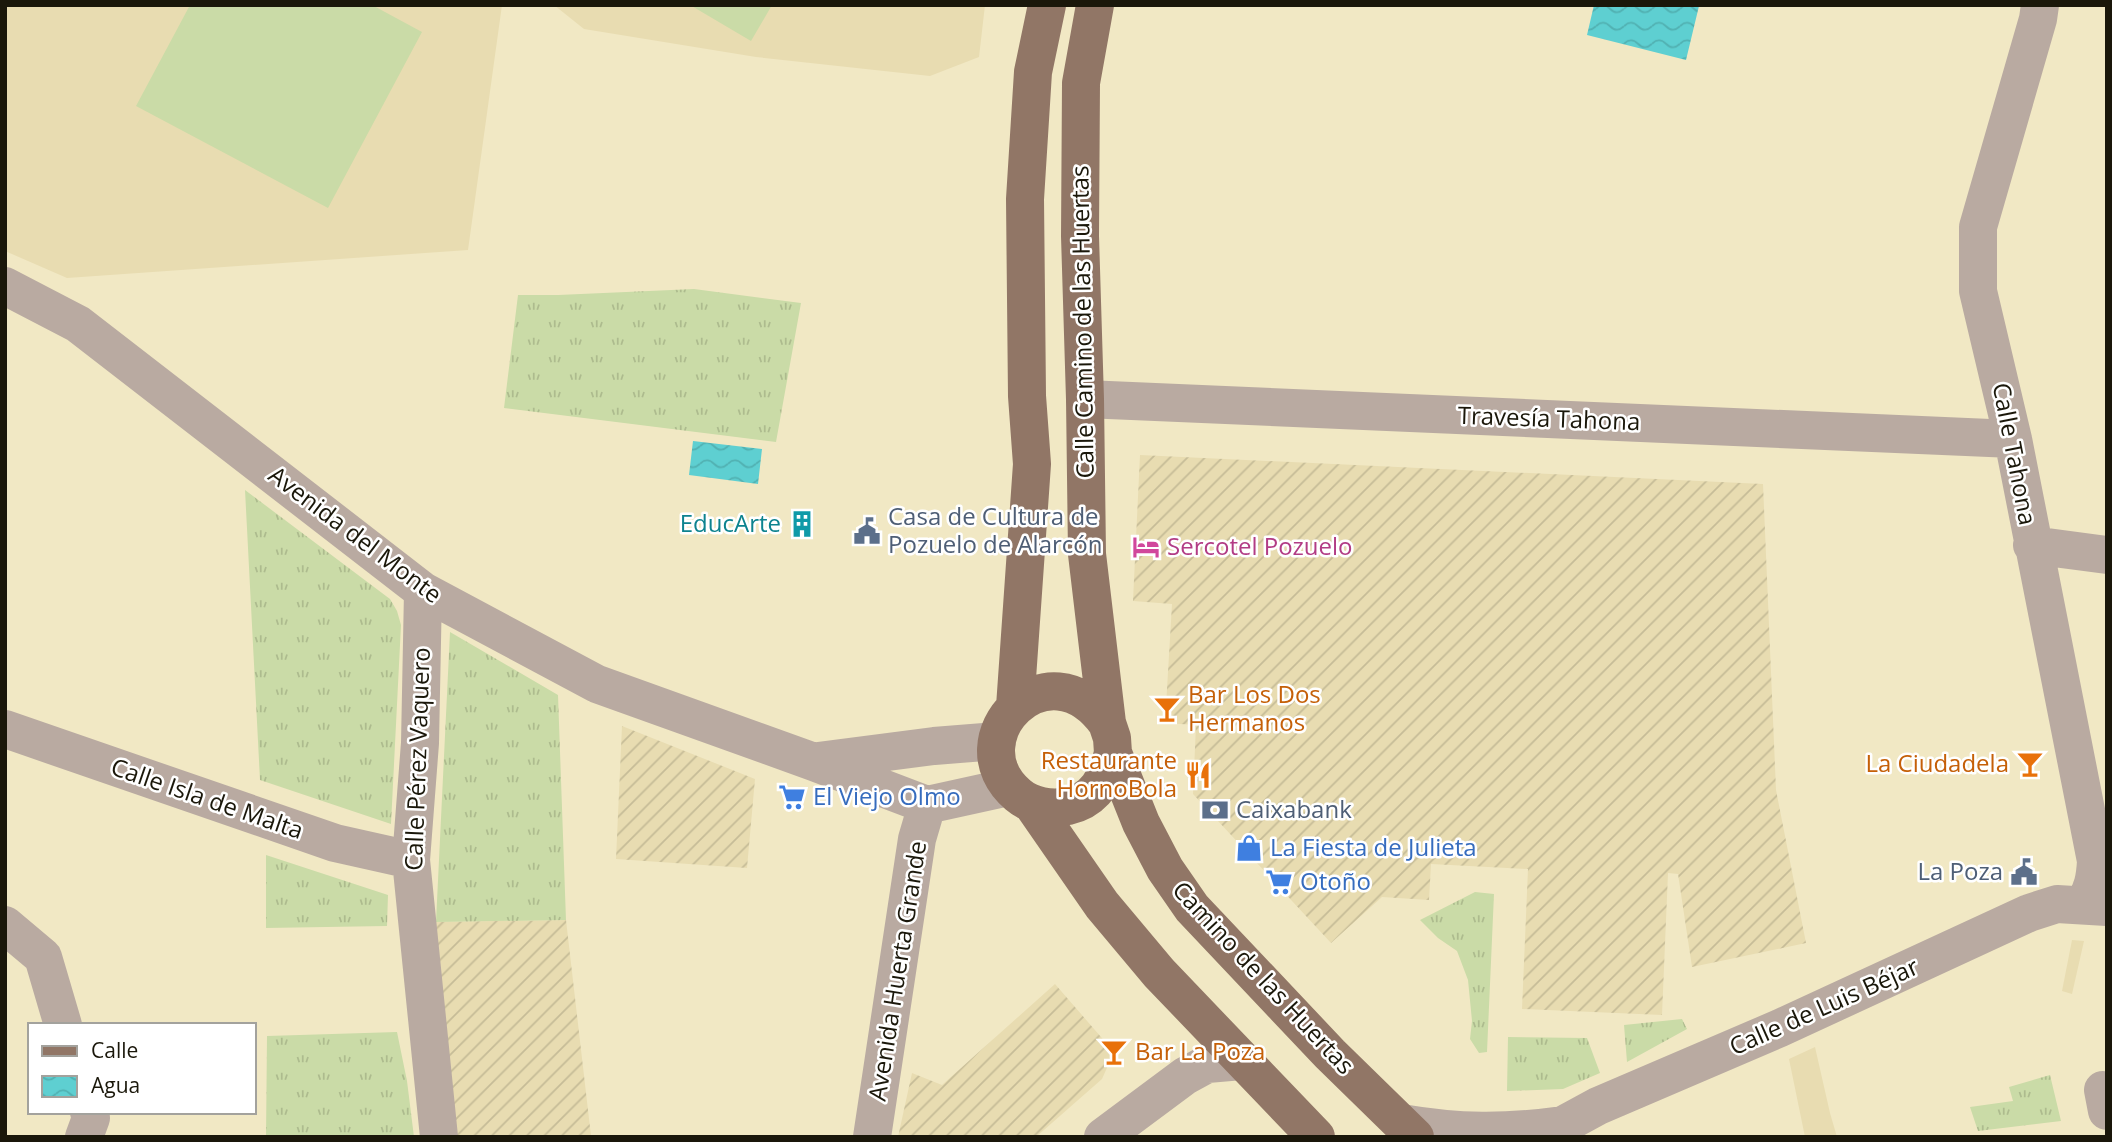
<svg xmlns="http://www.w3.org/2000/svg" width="2112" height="1142" viewBox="0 0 2112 1142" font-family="'Open Sans',sans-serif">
	<defs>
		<pattern id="industrial-furrows" width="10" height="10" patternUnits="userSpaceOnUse" patternTransform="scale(1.75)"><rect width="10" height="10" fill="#e8dcb1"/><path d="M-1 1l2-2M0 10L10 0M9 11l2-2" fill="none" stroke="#c6bc97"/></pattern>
		<pattern id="grass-tufts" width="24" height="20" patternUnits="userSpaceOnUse" patternTransform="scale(1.75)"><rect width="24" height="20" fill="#cadba7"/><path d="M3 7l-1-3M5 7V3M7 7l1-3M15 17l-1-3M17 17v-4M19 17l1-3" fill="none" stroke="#adbb8e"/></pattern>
		<pattern id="water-waves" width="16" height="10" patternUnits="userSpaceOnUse" patternTransform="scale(1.75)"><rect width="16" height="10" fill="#5ecfd1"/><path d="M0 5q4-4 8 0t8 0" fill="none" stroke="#51b1b2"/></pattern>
	</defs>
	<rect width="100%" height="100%" fill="#f1e8c4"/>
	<path fill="#e8dcb1" d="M5,5H502L468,250L67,278L5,251Z
		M554,5H985L979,57L930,76L756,57L584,29Z
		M2072,940L2084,941L2072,994L2062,991Z
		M1815,1047L1830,1113L1837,1137H1805L1789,1059Z"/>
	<path fill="url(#industrial-furrows)" d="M1140,455L1763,484L1776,790L1806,943L1692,967L1678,874L1668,873L1662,1015L1522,1009L1528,869L1431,864L1429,900L1382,897L1331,943L1193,794L1196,725L1165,723L1172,604L1133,601Z
		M622,726L755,779L747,868L616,859Z
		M566,920L591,1136L452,1137L436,922Z
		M1055,984L1114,1052L1102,1079L1036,1137H898L912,1073L942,1085Z"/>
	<path fill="url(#grass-tufts)" d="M694,289L801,303L776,442L504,408L518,295H558Z
		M245,490L390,599L397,611L401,625L391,824L260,780Z
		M450,632L558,695L566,920L436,922Z
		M266,855L388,895L387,926L266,928Z
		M1475,892L1494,894L1487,1052L1479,1053L1470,1039L1472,1021L1468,980L1457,951L1438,938L1420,920Z
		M1682,1019L1687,1029L1627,1062L1624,1025Z
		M397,1032L407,1081L414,1137H266L267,1036Z
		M1508,1037L1587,1038L1600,1073L1563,1089L1507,1091Z
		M2050,1075L2061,1121L1978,1131L1970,1107L2013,1101L2009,1087Z"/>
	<path fill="#cadba7" d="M190,5H372L422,32L328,208L136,106Z
		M690,5H772L751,41Z"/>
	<path fill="url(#water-waves)" d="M1594,5L1699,6L1686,60L1587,35Z
		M693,441L762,449L758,484L689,475Z"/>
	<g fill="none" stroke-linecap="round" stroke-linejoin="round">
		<path stroke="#b9aaa1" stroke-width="38" d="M2040,5L2038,19L1978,227V291L2013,439L2096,861C2095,878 2093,889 2084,904
			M5,286L78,324L423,591L597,684L814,762L927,805L1009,787
			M1085,399L2013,439
			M2032,545L2107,555
			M423,591L420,743L411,860L439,1137
			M5,729L335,843L411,860
			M818,761L934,746L997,741
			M5,925L43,957L63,1025
			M2103,1090L2107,1111
			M1401,1123C1459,1133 1505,1133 1563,1125
			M84,1137L91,1118L89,1112
			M872,1137L917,839L927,805
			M1103,1137L1185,1076L1207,1064L1242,1061
			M1548,1137L1563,1125L1598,1106L1780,1028L2029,913L2057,904L2107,907"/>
		<path stroke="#917666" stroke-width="38" d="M1095,5L1081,83L1080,236L1085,399L1087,554L1107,723L1112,738L1113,753L1141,823L1165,869L1192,908L1330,1054L1415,1137
			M1015,707L1032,464L1027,396L1025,199L1033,72L1047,5
			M1107,723C1047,640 953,740 1018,795C1031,806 1051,810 1068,806C1095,800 1107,778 1113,753
			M1032,804L1102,905L1159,973L1316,1137"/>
	</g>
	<defs>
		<symbol id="building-bare" viewBox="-9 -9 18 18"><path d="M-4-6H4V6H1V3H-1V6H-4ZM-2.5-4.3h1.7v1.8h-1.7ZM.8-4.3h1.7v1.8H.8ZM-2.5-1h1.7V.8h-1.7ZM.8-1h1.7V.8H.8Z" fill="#0f9aa8" stroke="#fff" stroke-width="2.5" paint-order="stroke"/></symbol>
		<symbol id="civic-bare" viewBox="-9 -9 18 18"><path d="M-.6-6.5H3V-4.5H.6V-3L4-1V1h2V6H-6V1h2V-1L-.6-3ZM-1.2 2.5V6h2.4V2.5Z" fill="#5c6f8a" stroke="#fff" stroke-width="2.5" paint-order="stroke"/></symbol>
		<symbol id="hotel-bare" viewBox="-9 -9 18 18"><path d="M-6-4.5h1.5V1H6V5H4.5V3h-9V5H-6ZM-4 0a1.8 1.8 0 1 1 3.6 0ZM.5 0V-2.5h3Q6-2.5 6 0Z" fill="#d1479c" stroke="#fff" stroke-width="2.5" paint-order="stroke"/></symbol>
		<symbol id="bar-bare" viewBox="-9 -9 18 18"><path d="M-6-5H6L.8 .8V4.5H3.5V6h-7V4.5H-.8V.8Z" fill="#e8710a" stroke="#fff" stroke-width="2.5" paint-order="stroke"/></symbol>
		<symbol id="restaurant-bare" viewBox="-9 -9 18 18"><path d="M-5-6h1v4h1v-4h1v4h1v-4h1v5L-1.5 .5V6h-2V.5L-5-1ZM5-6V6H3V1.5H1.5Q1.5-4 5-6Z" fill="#e8710a" stroke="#fff" stroke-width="2.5" paint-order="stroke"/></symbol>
		<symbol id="supermarket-bare" viewBox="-9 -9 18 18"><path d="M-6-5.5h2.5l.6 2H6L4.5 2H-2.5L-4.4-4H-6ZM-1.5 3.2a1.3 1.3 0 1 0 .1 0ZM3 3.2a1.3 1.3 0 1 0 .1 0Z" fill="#3f7fe0" stroke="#fff" stroke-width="2.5" paint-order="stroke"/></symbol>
		<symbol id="bank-bare" viewBox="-9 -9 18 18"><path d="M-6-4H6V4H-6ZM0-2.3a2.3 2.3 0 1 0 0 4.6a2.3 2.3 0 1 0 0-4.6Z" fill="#5c6f8a" stroke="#fff" stroke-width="2.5" paint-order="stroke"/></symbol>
		<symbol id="shop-bare" viewBox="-9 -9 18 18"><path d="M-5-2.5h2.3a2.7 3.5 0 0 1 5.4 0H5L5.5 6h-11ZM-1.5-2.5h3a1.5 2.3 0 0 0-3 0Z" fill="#3f7fe0" stroke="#fff" stroke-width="2.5" paint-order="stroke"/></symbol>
	</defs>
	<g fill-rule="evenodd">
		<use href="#building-bare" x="783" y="505" width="38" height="38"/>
		<use href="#civic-bare" x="848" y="512" width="38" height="38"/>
		<use href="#hotel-bare" x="1127" y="528" width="38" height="38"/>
		<use href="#bar-bare" x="1148" y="690" width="38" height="38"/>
		<use href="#bar-bare" x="2011" y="745" width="38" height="38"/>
		<use href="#restaurant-bare" x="1179" y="756" width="38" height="38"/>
		<use href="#supermarket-bare" x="773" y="778" width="38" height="38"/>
		<use href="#bank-bare" x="1196" y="791" width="38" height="38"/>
		<use href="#shop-bare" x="1230" y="829" width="38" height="38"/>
		<use href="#civic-bare" x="2005" y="853" width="38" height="38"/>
		<use href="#supermarket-bare" x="1260" y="863" width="38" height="38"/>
		<use href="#bar-bare" x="1095" y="1033" width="38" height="38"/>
	</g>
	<g text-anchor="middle" stroke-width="5" stroke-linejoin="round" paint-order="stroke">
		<g font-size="24" fill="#1a170a" stroke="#fff">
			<text transform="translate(1083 322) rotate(-91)" y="8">Calle Camino de las Huertas</text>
			<text transform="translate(1549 419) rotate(2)" y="8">Travesía Tahona</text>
			<text transform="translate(2014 454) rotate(79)" y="8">Calle Tahona</text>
			<text transform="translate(355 535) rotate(37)" y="8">Avenida del Monte</text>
			<text transform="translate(418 759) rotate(-88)" y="8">Calle Pérez Vaquero</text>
			<text transform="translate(207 799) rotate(19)" y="8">Calle Isla de Malta</text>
			<text transform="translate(898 971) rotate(-81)" y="8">Avenida Huerta Grande</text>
			<text transform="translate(1263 978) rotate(47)" y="8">Camino de las Huertas</text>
			<text transform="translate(1824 1007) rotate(-24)" y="8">Calle de Luis Béjar</text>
		</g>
		<g font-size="24" fill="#4e5e75" stroke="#fff" text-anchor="start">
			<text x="888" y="525">Casa de Cultura de<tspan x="888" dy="28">Pozuelo de Alarcón</tspan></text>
			<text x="1236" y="818">Caixabank</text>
			<text x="2003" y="880" text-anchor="end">La Poza</text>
		</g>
		<g font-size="24" fill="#0d838f" stroke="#fff" text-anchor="end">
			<text x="781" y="532">EducArte</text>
		</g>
		<g font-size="24" fill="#b23c85" stroke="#fff" text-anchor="start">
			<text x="1167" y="555">Sercotel Pozuelo</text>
		</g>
		<g font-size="24" fill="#c56008" stroke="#fff" text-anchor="start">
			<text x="1188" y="703">Bar Los Dos<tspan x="1188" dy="28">Hermanos</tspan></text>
			<text x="1177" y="769" text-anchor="end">Restaurante<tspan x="1177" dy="28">HornoBola</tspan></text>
			<text x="2009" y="772" text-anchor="end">La Ciudadela</text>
			<text x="1135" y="1060">Bar La Poza</text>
		</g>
		<g font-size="24" fill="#366cbe" stroke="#fff" text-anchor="start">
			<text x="813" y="805">El Viejo Olmo</text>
			<text x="1270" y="856">La Fiesta de Julieta</text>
			<text x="1300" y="890">Otoño</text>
		</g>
	</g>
	<rect width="2112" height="1142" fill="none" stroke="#1a170a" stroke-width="14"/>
	<rect x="28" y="1023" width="228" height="91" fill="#ffffff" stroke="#a3a29d" stroke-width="2"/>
	<rect x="42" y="1046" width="35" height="10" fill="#917666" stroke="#a3a29d" stroke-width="2"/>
	<text x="91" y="1058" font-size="21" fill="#1a170a">Calle</text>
	<rect x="42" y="1076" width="35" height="21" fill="url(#water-waves)" stroke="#a3a29d" stroke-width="2"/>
	<text x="91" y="1093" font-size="21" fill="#1a170a">Agua</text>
</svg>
